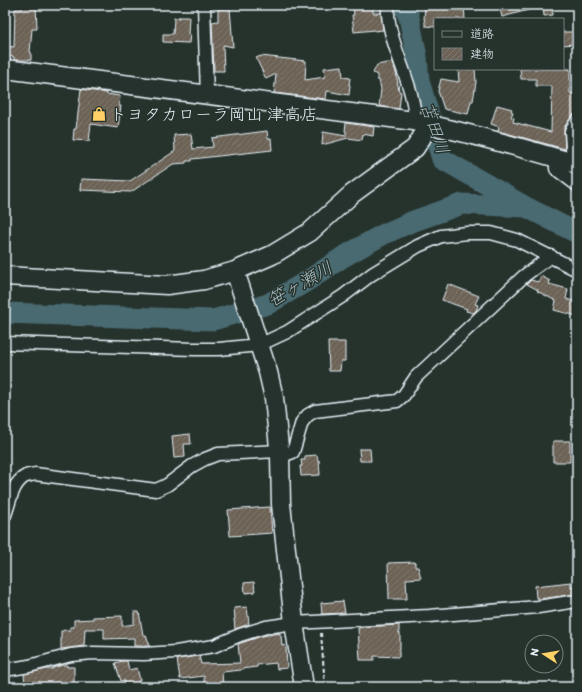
<svg xmlns="http://www.w3.org/2000/svg" width="582" height="692" viewBox="0 0 582 692" font-family="Itim,'Klee One',sans-serif">
	<defs>
		<pattern id="building-hatch" width="6" height="6" patternUnits="userSpaceOnUse"><rect width="6" height="6" fill="#6c6256"/><path d="M-1 1l2-2M0 6l6-6M5 7l2-2" fill="none" stroke="#81796f"/></pattern>
	</defs>
	<rect width="100%" height="100%" fill="#26332d"/>
	<filter id="ink" filterUnits="userSpaceOnUse"><feTurbulence type="fractalNoise" baseFrequency=".025" numOctaves="2"/><feDisplacementMap in="SourceGraphic" scale="8" xChannelSelector="R" yChannelSelector="G"/><feConvolveMatrix kernelMatrix="1 2 1 2 8 2 1 2 1" color-interpolation-filters="sRGB"/></filter>
	<g filter="url(#ink)">
		<g fill="none" stroke-linecap="round" stroke-linejoin="round">
			<path stroke="#4a6a71" stroke-width="21" d="M403,5L409,17L417,57L419,81L442,159L526,207L577,233
				M5,313L213,320L268,304L307,281L343,257L382,235L411,222L462,204L526,207"/>
		</g>
		<path fill="url(#building-hatch)" stroke="#e8f1f8" d="M36,5L37,29H32L30,52H31V60H14V57L5,56V46L14,47L15,9H22V6Z
			M353,5H373V13H381L383,30L375,31V30L354,32L352,15H354Z
			M425,5H464L465,19H435V27L425,26V20H424Z
			M501,5H536V8L502,17L500,9L502,8Z
			M543,5H552L553,15L544,16Z
			M230,8L233,47L223,45L224,71H214L212,22L218,21V9Z
			M178,17H189L188,34H190L189,43L163,42V34H173L174,18H179Z
			M563,32H573L574,44L563,45Z
			M261,56L306,61L305,80L325,77L324,68L342,66L343,77L350,78L349,85H350L349,95L327,91L326,99L274,93L276,74L266,79L256,58Z
			M393,62L396,73L399,91L401,92L399,109L379,106L381,89L379,80H377V75L373,73L377,65Z
			M458,69H475L476,82L473,101H471L468,114L444,109L438,91L441,79L459,82Z
			M520,69H570V93L577,94V114H574L571,117L564,128V131L565,149L498,131L499,127L491,124L497,105L512,109L511,111L513,112L511,117L514,118L513,122L551,132L552,86H536V79H521Z
			M81,89L107,93L106,94L120,96L119,106H121L118,128L91,124L89,141L73,140L74,129H76Z
			M346,123L374,127L373,136L363,134L362,140L348,138L322,145L323,132L346,136V131H345Z
			M267,131L268,139H271L272,150L192,159V161H186V163L173,164L131,192L80,190L81,179L130,181L175,151L174,135L191,134L193,149L213,147L212,138Z
			M541,276L550,281L549,284L568,289L566,299L577,302V316L554,310L556,301L537,291L538,290L527,284L531,280L538,282Z
			M448,284L479,296L475,304L478,305L476,311L473,313L466,311L467,309L442,300Z
			M328,342H345V361H341L340,371H329Z
			M190,434L191,444H184L185,457L174,458L172,436Z
			M553,441H570V462H553Z
			M359,449H370L371,461H360Z
			M317,455L318,461L319,460L320,475L301,476L300,466H302L301,460H305V456Z
			M270,507L272,533L230,536L228,510Z
			M415,562V567H418L421,578L406,579L407,599H389L388,563Z
			M254,582L255,592L245,593L244,583Z
			M571,582V588L577,587V594L539,599L538,598H536L535,586Z
			M343,601L345,613L322,614L321,603Z
			M247,607L249,624L235,629L234,619H235L234,608Z
			M134,612H139L143,635H146L150,646H134V638L104,639V629H85L84,646L61,649V631H63L64,630H70V627H74V620L93,619V617L122,616V626L134,624Z
			M399,625V633H400V649H399V657L374,656V660H360L358,628L364,627Z
			M280,633V636H281L282,646L285,645L286,648L287,668L277,669L276,663L257,665V667L241,669V670L222,672L223,687H204V676L180,679L177,659L199,656L201,664L240,663L238,644L262,636Z
			M123,661H127L129,670L137,668L140,680L138,681L140,687H126L124,680L121,681L115,663Z
			M62,665H67V667H74V686H45V687H36V684H25L24,674L47,669H53V668Z"/>
		<g fill="none" stroke-linecap="round" stroke-linejoin="round">
			<defs>
				<path id="street" d="M204,5L207,96
					M388,5C386,32 404,67 411,94C413,104 416,112 414,121
					M556,158V169L577,185
					M573,163L571,131L577,121
					M5,343L194,349H219L259,345L287,332L343,296L372,274L418,246L441,236L467,233H491L517,240L577,270
					M280,457L293,452L302,422L308,415L315,411L397,401L404,395L416,377L524,276L551,256
					M5,515C10,502 12,483 26,476C29,475 32,475 35,474L156,490L167,485L192,466L205,459L218,454L279,451
					M5,670L29,666L71,655L93,653L144,654L176,652L214,646L240,635L266,627L294,623L429,616L538,607L577,601"/>
				<path id="secondary" d="M5,69L414,121C469,133 523,148 577,164
					M235,271L268,372L274,398L280,457L281,504L294,623L304,687
					M5,276L167,285L204,280L235,271L272,255L310,232L352,194L415,148L422,137L425,124"/>
			</defs>
			<use href="#street" stroke="#e8f1f8" stroke-width="15"/>
			<use href="#secondary" stroke="#e8f1f8" stroke-width="21"/>
			<path stroke="#e8f1f8" stroke-width="2" stroke-dasharray="4 3" stroke-linecap="butt" d="M321,633L325,687"/>
			<use href="#street" stroke="#26332d" stroke-width="12"/>
			<use href="#secondary" stroke="#26332d" stroke-width="18"/>
		</g>
	</g>
	<defs>
		<symbol id="shop-bare" viewBox="-9 -9 18 18"><path d="M-5-2.5h2.3a2.7 3.5 0 0 1 5.4 0H5L5.5 6h-11ZM-1.5-2.5h3a1.5 2.3 0 0 0-3 0Z" fill="#ffd166" stroke="#26332d" stroke-width="2.5" paint-order="stroke"/></symbol>
	</defs>
	<g fill-rule="evenodd">
		<use href="#shop-bare" x="89" y="104" width="20" height="20"/>
	</g>
	<g text-anchor="middle" stroke-width="3" stroke-linejoin="round" paint-order="stroke">
		<g font-size="17" fill="#e8f1f8" stroke="#26332d" text-anchor="start">
			<text x="110" y="120">トヨタカローラ岡山 津高店</text>
		</g>
		<g font-size="18" font-style="italic" fill="#a9bbc2" stroke="#26332d">
			<text transform="translate(435 128) rotate(71)" y="6">苫田川</text>
			<text transform="translate(300 284) rotate(-30)" y="6">笹ヶ瀬川</text>
		</g>
	</g>
	<rect width="582" height="692" fill="none" stroke="#26332d" stroke-width="20"/>
	<rect x="10" y="10" width="562" height="672" fill="none" stroke="#e8f1f8" stroke-width="1.5" filter="url(#ink)"/>
	<rect x="434" y="18" width="130" height="52" fill="#26332d" stroke="#747f7e"/>
	<rect x="442" y="31" width="20" height="6" fill="#26332d" stroke="#747f7e"/>
	<text x="470" y="38" font-size="12" fill="#e8f1f8">道路</text>
	<rect x="442" y="48" width="20" height="12" fill="url(#building-hatch)" stroke="#747f7e"/>
	<text x="470" y="58" font-size="12" fill="#e8f1f8">建物</text>
	<g transform="translate(544 654) rotate(282)"><circle r="19" fill="#26332d" stroke="#747f7e"/>
	<path d="M0-3L7 15L0 10L-7 15Z" fill="#ffd166"/>
	<text y="-6" font-size="11" font-weight="bold" text-anchor="middle" fill="#e8f1f8">N</text>
	</g>
</svg>
